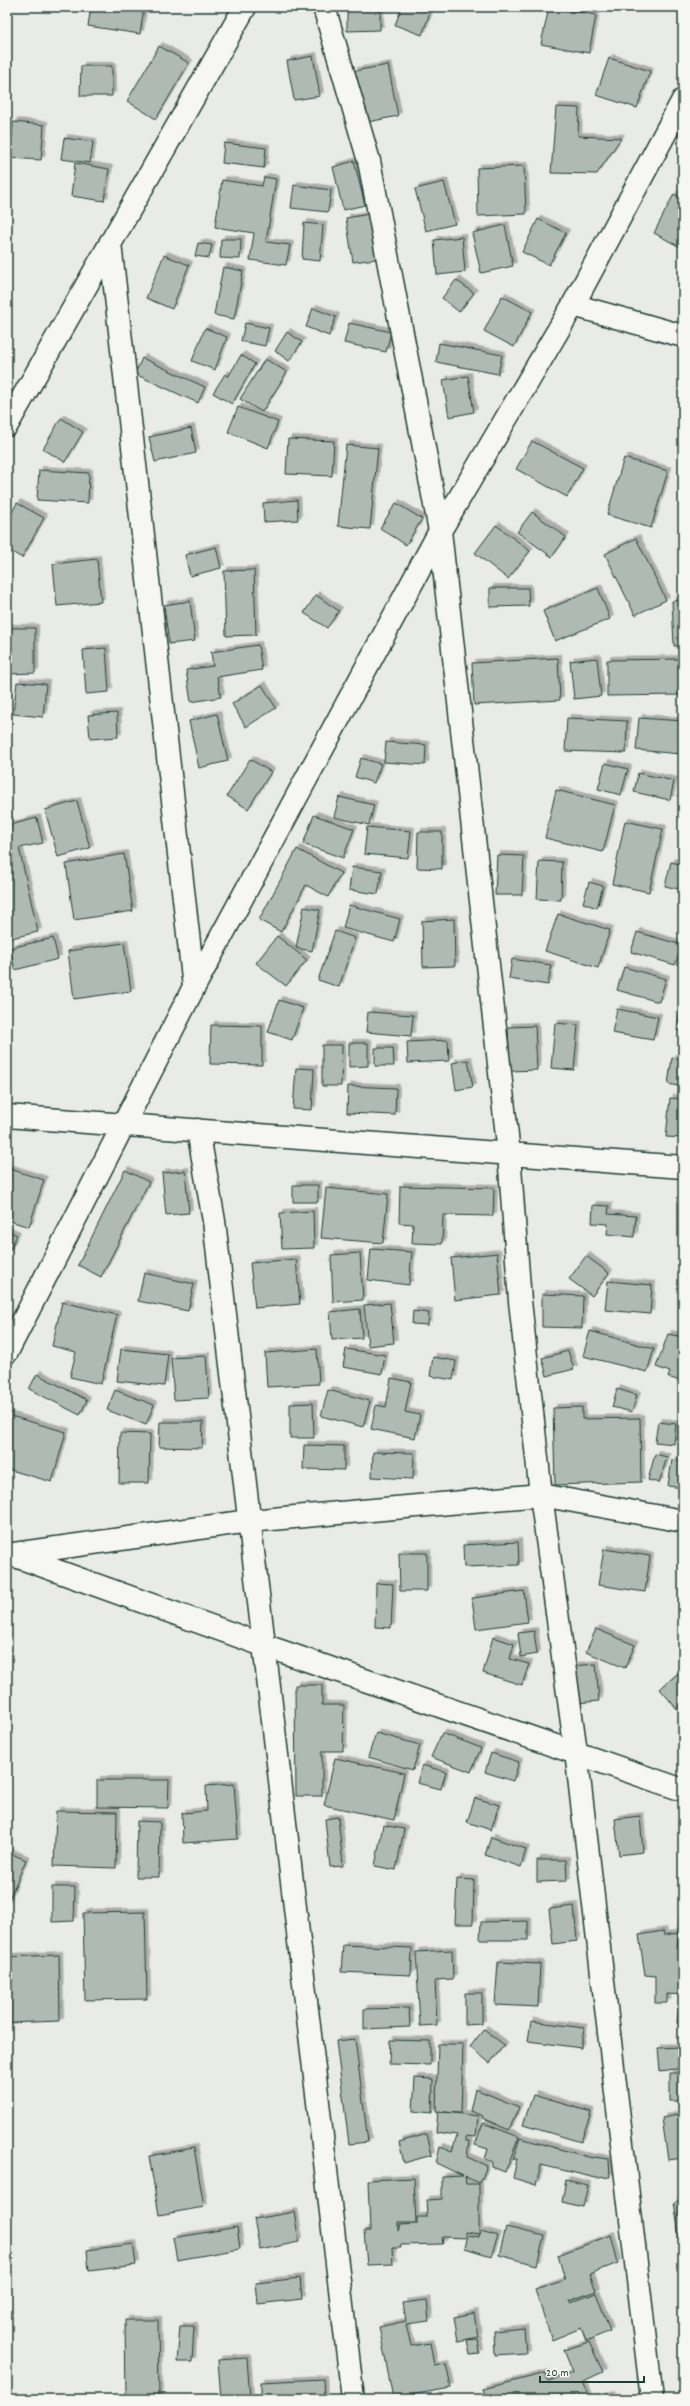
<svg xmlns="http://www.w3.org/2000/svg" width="690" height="2406" viewBox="0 0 690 2406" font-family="Dekko,sans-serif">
	<defs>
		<filter id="shadow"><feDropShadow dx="3.5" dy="-3.5" stdDeviation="0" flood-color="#0004"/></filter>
	</defs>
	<rect width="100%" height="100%" fill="#e9ebe7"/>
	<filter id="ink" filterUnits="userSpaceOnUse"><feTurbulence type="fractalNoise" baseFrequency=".025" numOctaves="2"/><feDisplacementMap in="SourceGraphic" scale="8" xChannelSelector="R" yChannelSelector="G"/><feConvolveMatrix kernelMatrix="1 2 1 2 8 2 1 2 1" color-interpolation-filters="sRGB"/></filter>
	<g filter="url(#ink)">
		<path fill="#b0bab5" stroke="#1f3d34" filter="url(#shadow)" d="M91,7H144L140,34L88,26Z
			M347,7H380V30L347,31Z
			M402,7H432L422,35L395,25Z
			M549,7L596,15L589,53L541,44Z
			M159,46L189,63L156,119L127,101Z
			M313,56L320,96L294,100L287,61Z
			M609,58L650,71L637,108L596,95Z
			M388,65L398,116L363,123L354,71Z
			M81,66H112V96H80Z
			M556,107L579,108L578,136L621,138L597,174L551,173Z
			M13,122L44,125L41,160L10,158Z
			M64,138L93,142L90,163L61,159Z
			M224,143L266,148L264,168L222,163Z
			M354,161L365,205L343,210L333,167Z
			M75,163L109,169L104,201L71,196Z
			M524,166L526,214L478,216L477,168Z
			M264,177L276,179L266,242L290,245L286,265L250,260L254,233L215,227L222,180L262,186Z
			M444,182L455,224L426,231L415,189Z
			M294,185L331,190L328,212L291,208Z
			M674,194L683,199V240L680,247L654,233Z
			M369,214L376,259L353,262L346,218Z
			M538,219L566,233L549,265L522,252Z
			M304,223L323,225L320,261L302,259Z
			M505,225L513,266L481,273L472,233Z
			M462,237L465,272L437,275L434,240Z
			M221,239H241L240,259L220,258Z
			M198,243L212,245L209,258L195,256Z
			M164,255L189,265L172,309L146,298Z
			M223,267L243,271L234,319L214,315Z
			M456,280L474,293L459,312L442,298Z
			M502,296L532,312L514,347L484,331Z
			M313,308L336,317L329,336L306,327Z
			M245,323L269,328L265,346L241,341Z
			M349,323L391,332L386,352L344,343Z
			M205,328L227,337L215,370L192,361Z
			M287,332L302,342L289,361L275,351Z
			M439,343L502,355L498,374L436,362Z
			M241,355L255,364L232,404L213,393L225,374L228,377Z
			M142,358L205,387L198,403L135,374Z
			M265,359L287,372L262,412L240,399Z
			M468,376L474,412L449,417L443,380Z
			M238,407L278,422L268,448L228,432Z
			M61,418L83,432L65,462L43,449Z
			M191,428L196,453L155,462L149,437Z
			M288,439L334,441L332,476L286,474Z
			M532,441L583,468L567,497L516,469Z
			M346,445L378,448L370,529L338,526Z
			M624,458L668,471L651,528L607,515Z
			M39,470L89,473L88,503L37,500Z
			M297,500L298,520L264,522L263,503Z
			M17,503L44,518L22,558L7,549V522Z
			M396,503L422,519L406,545L380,528Z
			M532,512L566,537L552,557L517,532Z
			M496,525L530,551L508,579L475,553Z
			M636,538L666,600L635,615L605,554Z
			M216,547L221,568L190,576L185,555Z
			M97,559L101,602L57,606L53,564Z
			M254,570L256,635L226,636L224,571Z
			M490,588H528L529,606L490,607Z
			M598,588L610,619L555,641L543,611Z
			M316,595L339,611L327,628L304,613Z
			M683,600V646H674L672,601Z
			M190,601L195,641L169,644L164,605Z
			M7,628H35V673L7,674Z
			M258,645L262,670L217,677L221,697L191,702L186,670L213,666L211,652Z
			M106,648L109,692L86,694L83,650Z
			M558,658L560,700L474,705L472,663Z
			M597,658L601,696L574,699L570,661Z
			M683,659V695L607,696V660Z
			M17,682L46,684L43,717L13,714Z
			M262,685L276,708L246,727L232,704Z
			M117,713L118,737L90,739L88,715Z
			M217,714L228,761L199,768L189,721Z
			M567,718L627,721L626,753L565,751Z
			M639,718L683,721L681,754L636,750Z
			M386,742L426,745L425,765L384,762Z
			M361,758L381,764L374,783L355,777Z
			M250,759L271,772L248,809L227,796Z
			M605,763L628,769L621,795L598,789Z
			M638,773L674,781L670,800L634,792Z
			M556,790L615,805L603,852L545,838Z
			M339,797L374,805L369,825L334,817Z
			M77,801L90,848L58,857L45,810Z
			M7,811L10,825L37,818L43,843L19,848L38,932L7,939Z
			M314,815L354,829L343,858L303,844Z
			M625,821L663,829L649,892L612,884Z
			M367,827L411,831L408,858L364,854Z
			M418,832H442V869L417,868Z
			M297,849L341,873L328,897L306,885L281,932L259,920Z
			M124,854L133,911L74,920L66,864Z
			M497,855L524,856L522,895H495Z
			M539,861L562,862L561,900L537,899Z
			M671,862L683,865V890L665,886Z
			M352,867L382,871L378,894L349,890Z
			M589,882L603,886L597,908L583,903Z
			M349,905L400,919L394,942L343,928Z
			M304,907L320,910L312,951L296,948Z
			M558,914L610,930L598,968L545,951Z
			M454,919L455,966L423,967L422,921Z
			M335,931L355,938L339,987L318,980Z
			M637,932L682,945L675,965L631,952Z
			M277,936L307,960L286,986L256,963Z
			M53,938L58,959L15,970L10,948Z
			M124,943L131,991L74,999L68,951Z
			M512,959L551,965L548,985L509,979Z
			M624,967L666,979L659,1002L617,990Z
			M279,1000L303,1008L292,1040L268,1032Z
			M681,1003L683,1004V1031L677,1030Z
			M617,1009L658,1017L653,1040L612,1033Z
			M368,1012L413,1015L411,1036L366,1032Z
			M555,1023L578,1025L574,1070L551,1068Z
			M211,1025L262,1026V1065L210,1064Z
			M535,1026L537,1070L510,1071L508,1027Z
			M448,1040L449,1061L408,1063L407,1042Z
			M349,1043H368V1066L349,1067Z
			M322,1045H342L341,1086H322Z
			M375,1048H393L394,1066H375Z
			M672,1058L683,1060V1087L668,1084Z
			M468,1060L473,1087L456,1090L452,1063Z
			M296,1068L314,1069L312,1110L293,1109Z
			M348,1086L396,1088L395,1115L347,1113Z
			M670,1098L683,1099V1138L666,1137Z
			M7,1168L44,1180L29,1227L7,1220Z
			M125,1170L149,1182L101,1277L78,1265Z
			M185,1171L189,1213L166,1215L162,1173Z
			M293,1185H318V1202H293Z
			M400,1186L494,1188L493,1216L443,1215L442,1244L412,1243L413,1224L399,1223Z
			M326,1188L388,1194L383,1243L321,1238Z
			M593,1205L609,1206L608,1214L636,1216L634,1237L607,1234L608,1224L592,1223Z
			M313,1211L314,1248L282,1249L280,1213Z
			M7,1231L17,1235L7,1255Z
			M371,1249L412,1252L409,1285L368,1280Z
			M360,1253L363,1300L333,1302L331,1255Z
			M497,1253L501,1295L455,1300L451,1258Z
			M586,1256L609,1273L592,1296L569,1279Z
			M296,1259L300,1304L255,1308L250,1263Z
			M144,1273L194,1284L188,1311L138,1301Z
			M608,1281L652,1285L650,1314L605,1310Z
			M542,1294L583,1296L582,1328L542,1327Z
			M62,1302L117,1315L101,1384L70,1377L76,1352L52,1346Z
			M390,1303L394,1343L368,1346L364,1305Z
			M360,1309L362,1338L332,1340L330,1312Z
			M413,1311L429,1313L428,1325L412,1324Z
			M590,1331L654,1349L647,1372L583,1356Z
			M668,1334L683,1337V1382L668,1377L670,1372L656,1367Z
			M121,1349L168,1354L164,1386L117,1381Z
			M317,1349L319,1384L267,1387L265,1353Z
			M346,1349L385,1355L382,1374L343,1367Z
			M568,1351L574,1369L547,1376L542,1358Z
			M206,1356L209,1398L174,1400L171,1358Z
			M433,1357L456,1361L453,1380L430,1376Z
			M37,1374L87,1400L80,1415L29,1389Z
			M391,1378L411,1382L405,1412L420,1415L415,1438L371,1429L376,1405L386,1407Z
			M617,1389L637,1395L632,1412L612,1407Z
			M115,1390L154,1405L146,1425L107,1410Z
			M328,1390L370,1401L363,1427L321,1416Z
			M313,1403L314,1438H290V1404Z
			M582,1407V1419L640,1418L641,1482L555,1485L553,1408Z
			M7,1415L66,1432L52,1482L7,1469Z
			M160,1422H203L202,1448L159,1447Z
			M658,1422L676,1424L674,1444L655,1442Z
			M120,1433L150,1434L149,1483H119Z
			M304,1445L344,1446V1470L303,1469Z
			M373,1452L414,1453L413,1479L372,1477Z
			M655,1454L667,1457L659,1483L648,1480Z
			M672,1460L683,1462V1488L668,1486Z
			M518,1542L519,1565L464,1567L463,1545Z
			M604,1549L650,1556L645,1592L598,1585Z
			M399,1553H427V1591H400Z
			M376,1583L393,1584L391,1628L375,1627Z
			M524,1591L528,1622L476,1629L472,1598Z
			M596,1629L635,1645L625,1668L586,1652Z
			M534,1631L537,1654L521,1657L518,1633Z
			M493,1637L514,1644L510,1659L529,1664L522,1685L483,1673Z
			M596,1664L599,1701L577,1703L574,1666Z
			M683,1669V1704L677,1709L660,1689Z
			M295,1685H322V1705H344L343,1751H322V1796H296Z
			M376,1733L420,1745L413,1770L368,1757Z
			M442,1733L481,1748L471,1772L431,1757Z
			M491,1753L519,1762L513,1781L485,1772Z
			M335,1758L404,1773L394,1820L324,1805Z
			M422,1765L446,1772L441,1789L417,1783Z
			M97,1780H169L168,1808L97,1807Z
			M234,1784L238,1839L183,1843L182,1813L207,1811L206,1786Z
			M475,1798L499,1805L491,1830L467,1822Z
			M56,1811L117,1812L116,1868L54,1866Z
			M640,1816L643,1852L619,1855L615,1819Z
			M338,1817L343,1866L330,1867L325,1819Z
			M137,1821L160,1822L159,1877H136Z
			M383,1825L404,1829L396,1870L375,1866Z
			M491,1837L526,1849L521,1867L485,1855Z
			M7,1852L26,1860L7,1904Z
			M537,1860H566L567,1881L537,1882Z
			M457,1879L474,1880L473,1924H455Z
			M52,1887H75L74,1921L52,1922Z
			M574,1906L577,1941L553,1944L549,1909Z
			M145,1912L147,1999L85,2000L83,1913Z
			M679,1917L683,1918V1949L677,1948Z
			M528,1921V1940H480L481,1922Z
			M663,1931L664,1935L679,1933L680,1938H683V1995L667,1994V2003H655V1976L645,1975L639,1935Z
			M343,1945L412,1948L411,1975L341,1972Z
			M452,1950L453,1979L435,1980L437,2025L420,2026L416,1952Z
			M59,1955L60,2021L7,2023V1957Z
			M498,1962L540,1964L538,2007L495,2005Z
			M465,1993H482V2024L465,2025Z
			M679,2004L683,2005V2024L677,2023Z
			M409,2008L410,2027L364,2029V2009Z
			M531,2021L584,2028L581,2048L528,2041Z
			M484,2029L504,2045L490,2063L470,2047Z
			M355,2039L368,2142L349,2144L336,2041Z
			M390,2040L430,2041V2065L389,2064Z
			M438,2044H463L461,2113L436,2112Z
			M681,2047L683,2068L660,2071L658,2048Z
			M670,2073H683V2101H670Z
			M415,2078L433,2079L432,2113L413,2111Z
			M475,2089L519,2107L509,2130L482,2118L483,2116L470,2111Z
			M533,2095L591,2112L581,2142L523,2125Z
			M438,2111L478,2116L476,2137L466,2136V2141H469L467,2157L487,2166L480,2183L465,2177L466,2184H479V2234L466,2232V2238L442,2237L443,2244L400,2245L401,2248H392L393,2264L367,2265L364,2231H370L368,2180L414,2178L416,2223H398V2231L400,2225L417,2224V2217H427L426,2200L442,2199V2177L463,2176L436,2163L440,2147L452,2151L457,2135L436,2132Z
			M683,2114V2158L668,2160L662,2118Z
			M483,2123L519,2137L505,2172L492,2167L493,2162L485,2159L488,2149L475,2145Z
			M427,2134L432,2155L404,2163L399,2142Z
			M520,2138L592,2158L593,2157L609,2159L610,2177L596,2178L541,2165L536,2185L513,2178L517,2159H513Z
			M194,2148L204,2207L159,2215L149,2156Z
			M566,2180L588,2185L583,2207L562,2202Z
			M683,2200V2249H681L674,2202Z
			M294,2212L299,2242L260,2250L254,2219Z
			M237,2227L240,2249L177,2260L173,2238Z
			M506,2227L544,2236L537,2265L499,2255Z
			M481,2231L498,2236L491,2256L465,2248L468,2235L479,2237Z
			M611,2235L618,2263L590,2274L596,2291L569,2301L570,2303L596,2293L610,2331L586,2341L581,2328L552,2340L535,2290L565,2280L558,2255Z
			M133,2244L136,2265L89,2271L87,2250Z
			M300,2278L302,2299L258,2304L256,2283Z
			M427,2300L429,2321L406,2324L411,2346L430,2343L434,2366L446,2364L451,2388L393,2398L379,2327L406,2321L403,2303Z
			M474,2313L478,2337L458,2341L454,2317Z
			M125,2320H158L159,2399H126Z
			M180,2326H194L192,2362H177Z
			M524,2328L526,2353L495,2355L494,2331Z
			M478,2339L480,2354L470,2355L467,2340Z
			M589,2342L603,2372L583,2381L589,2399H484L486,2398L483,2389L546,2373L548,2381L573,2373L564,2350Z
			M247,2358L250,2399H221L218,2360Z
			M323,2379L324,2399H261V2382Z
			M612,2394L611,2399H593Z"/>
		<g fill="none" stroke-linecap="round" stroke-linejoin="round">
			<defs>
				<path id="minor" d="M324,7L369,161L440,531L509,1154L520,1301L541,1495L576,1752L652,2399
					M110,243L194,987
					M573,305L683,336
					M7,425L245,7
					M7,1116L683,1167
					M198,1130L214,1221L353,2399
					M7,1352L194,987L440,531L573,305L683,100
					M7,1553L266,1646L683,1790
					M14,1554L249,1521L541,1495L683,1521"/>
			</defs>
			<use href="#minor" stroke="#1f3d34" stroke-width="25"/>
			<use href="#minor" stroke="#f6f6f2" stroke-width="22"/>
		</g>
	</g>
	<rect width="690" height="2406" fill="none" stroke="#f6f6f2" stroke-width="24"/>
	<rect x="12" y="12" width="666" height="2382" fill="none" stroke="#1f3d34" stroke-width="1.5" filter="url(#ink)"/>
	<path d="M540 2376v6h104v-6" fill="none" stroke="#1f3d34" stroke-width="2"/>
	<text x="546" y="2376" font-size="12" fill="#1f3d34" stroke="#f6f6f2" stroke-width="3" paint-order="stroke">20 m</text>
</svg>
